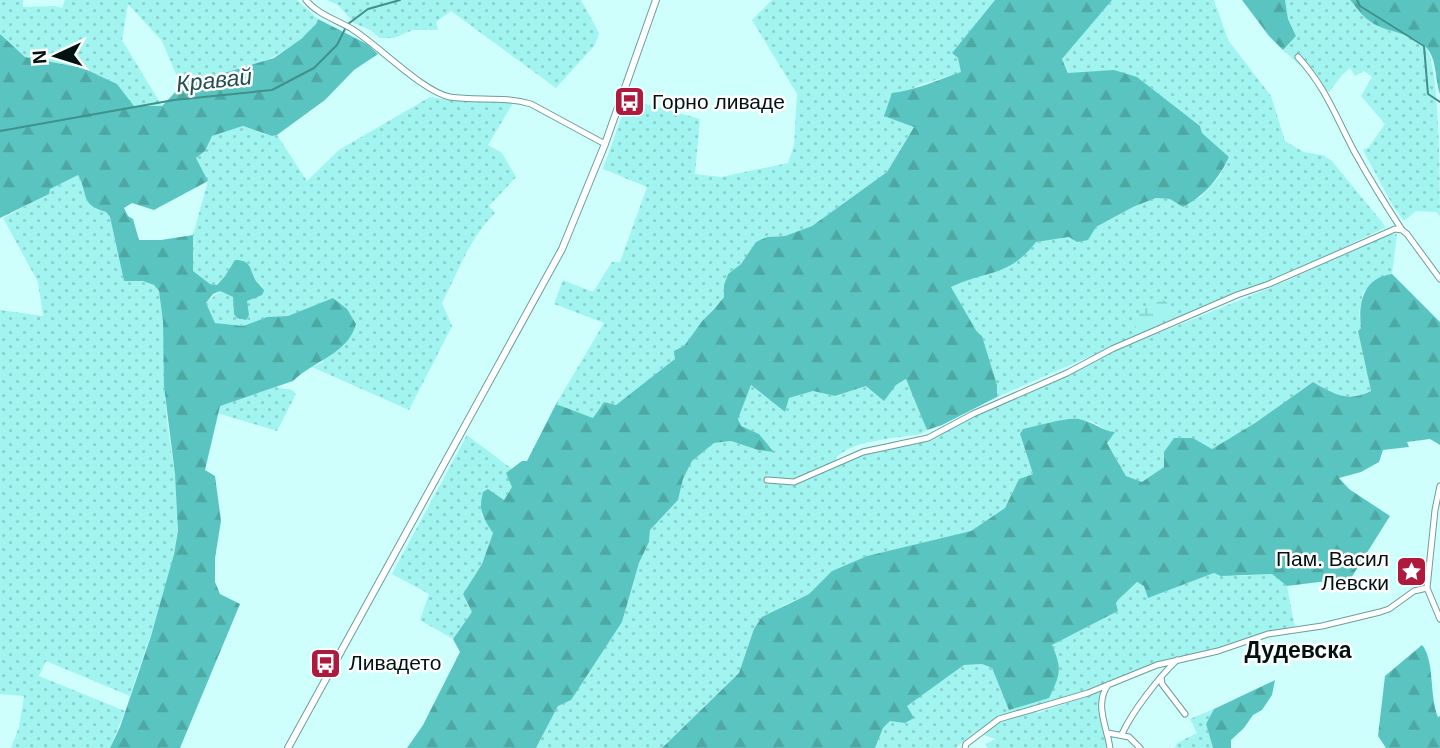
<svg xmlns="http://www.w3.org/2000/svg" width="1440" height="748" viewBox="0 0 1440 748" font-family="Helvetica,sans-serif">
	<defs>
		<pattern id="grass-dots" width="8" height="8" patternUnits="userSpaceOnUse" patternTransform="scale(1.75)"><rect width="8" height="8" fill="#a1f4ef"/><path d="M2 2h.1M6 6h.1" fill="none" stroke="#89d0cc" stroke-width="1.8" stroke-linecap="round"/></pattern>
		<pattern id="forest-firs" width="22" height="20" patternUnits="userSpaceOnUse" patternTransform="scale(1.75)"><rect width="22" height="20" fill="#5ac5c0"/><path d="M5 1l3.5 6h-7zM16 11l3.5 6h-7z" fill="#4da8a4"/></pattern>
		<pattern id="wetland-marsh" width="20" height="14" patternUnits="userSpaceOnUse" patternTransform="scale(1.75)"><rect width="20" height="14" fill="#a1f4ef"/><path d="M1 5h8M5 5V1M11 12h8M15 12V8" fill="none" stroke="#89d0cc"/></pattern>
	</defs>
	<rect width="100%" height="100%" fill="#cefffc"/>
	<path fill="url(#grass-dots)" d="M0,0H23V7L55,6L62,8L65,0H297L318,19C315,27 310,31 304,36C269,67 226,73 181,86L162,41L128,4L122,40L162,106H134L117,84L83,68L25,57L0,34Z
		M327,0H581L599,33L595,45L556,88L451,11L436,22L438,30H413L394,38H380L370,30L354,23L338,5Z
		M772,0H995L952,53L958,58L962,72L919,85L906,92L914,126L887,172L812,226L785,236L767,237L756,242L741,264L728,274L724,285V297L703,320L675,359L616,405L604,402L593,418L556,404L604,323L554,304L563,280L593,292L612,262H620L647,187L603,169L628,99L700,119L695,174L721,177L788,163L794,145L797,94L752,20Z
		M1112,0H1214L1228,40L1271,96L1285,141L1304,152L1323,155L1332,161L1386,227L1299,269L1174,320L1135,328L1139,335L997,397V385L982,336L977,332L951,287L1036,242L1069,237L1096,227L1133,207L1156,198L1170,199L1201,197L1220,176L1229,157L1202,133L1200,126L1137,77L1069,73L1062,59Z
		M1285,0H1350C1355,5 1359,12 1364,17C1381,33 1409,31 1426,47C1440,67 1440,184 1440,216L1436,212L1416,211L1404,221L1393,206L1363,150L1369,147L1385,124L1361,96L1372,77L1364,71L1355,76L1350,68L1342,75L1329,92L1283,50L1296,36L1288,19Z
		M430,97L449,100L513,103L488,145L502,153L516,177L489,206L495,213C469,239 458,272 442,303L452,326L409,410L312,367L322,363L347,309L333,299L288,316L267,317L243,326L215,323L206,303L220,291L233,297L246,301L263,287L235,260L225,276L216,285L210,284L193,272V235L208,181L196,158L205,151L212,136L243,126L271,136L277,135L307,181L339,150Z
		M78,175C89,195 79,204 106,212L110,217L124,281C134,281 152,279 158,290C166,303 163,327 164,342C164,376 165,410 170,443C174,472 181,504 177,533C170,589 147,643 130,696L46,661L39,676L125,711L110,748H11L19,727L24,696L0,694V310L43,316L38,282L3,218L48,194L49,189Z
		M1397,234L1392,274L1385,275L1363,292L1359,313L1361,328L1358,331L1371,391C1348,403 1334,394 1313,382L1255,423L1212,449L1193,438L1164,452V467L1142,483L1126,476L1107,442L1115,432C1105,432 1099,424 1090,421C1066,415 1043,427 1020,435L1033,474L1019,479L1005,508L971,531L867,556L832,571L809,594L782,606L747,654L739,673L662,748H536L558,706L622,622L639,563L649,542L650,530L678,500L683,479L692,461L714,443L731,441L758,450L774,451L759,434L741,426L738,419L751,385L785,412L789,398L813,391L835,396L866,386L889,393L896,385L907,379L927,430L921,434C897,438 850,440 835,459L837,460L862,448L926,436L1043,380L1289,280L1387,235Z
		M275,387L292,390L296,394L277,431L217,413L220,405Z
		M467,435L512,469V487L504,500L488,489L481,514L493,533L482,564L463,594L472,612L453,639L420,620L429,594L392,574Z
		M1214,573L1238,576L1272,574L1287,586L1295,628L1229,648L1167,662L1034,711L1038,713L1103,691L1099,705L1108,748H988L985,744L996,739L975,732L956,748H875L883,728L891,720L905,723L914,718L906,706L964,665L982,664L992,668L1009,710L1052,645L1118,611L1116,603L1118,600L1137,582L1144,585L1151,597Z
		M1214,709L1206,724L1213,748H1175L1177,743L1197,733L1190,719Z"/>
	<path fill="url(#forest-firs)" d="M995,0H1112L1062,59L1068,73L1114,70L1137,77L1200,126L1202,133L1229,157C1218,180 1205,195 1183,207L1170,199L1156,198L1133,207L1096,227L1088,240L1077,242L1069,237L1036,242C1008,278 986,270 951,287L977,332L982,336L997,385V397L942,425L927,430L906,379L896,385L884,401L866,386L835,396L813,391L789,398L785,412L751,385L738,419L741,426L759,434L774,452L758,450L731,441L714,443L692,461L683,479L678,500L650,530L649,542L639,563L622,622L571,700L558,706L536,748H407L423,725L460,652L453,639L472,612L463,594L482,564L493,533C483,518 478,510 483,492L488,489L504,500L512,487L506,473L522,461H527L556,404L593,418L604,402L616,405L671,362L675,359L674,351L684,346L703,320L714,309L724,297V285L728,274L741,264L756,242L767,237L785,236L812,226L887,172L914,127L884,116L892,93C914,91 940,79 961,72L958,58L952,53Z
		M1242,0H1285L1288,19L1296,36L1283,50L1269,36Z
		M1350,0H1440V94C1435,80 1437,63 1429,51C1418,34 1390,33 1374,24C1363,18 1358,9 1350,0Z
		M318,19L367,44L378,54L354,70L325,100L277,135L272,136L243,126L212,136L205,151L196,158L208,181L154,210L132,203L124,208L128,216L133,219L139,240H161L193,235V271L210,284L217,285L225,276L235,260C252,260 249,269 256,281C259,284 262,287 264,291L262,295L247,301L249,315L246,320L237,318L234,314L233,297L220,291L213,294L206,303L215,323L243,326L267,317L288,316L333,298L347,309L356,324C348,354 313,361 293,381L220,406L205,470L215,476L221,521L215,558V582L220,594L240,604L180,748H110L120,727L151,636L174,554L178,530L175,475L164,386L163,321L159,291L154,285L143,281H124L110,217L106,212C79,204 89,195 78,175L50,189L49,194L0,218V34L25,57L83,68L117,84L134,106H162L181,86L274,58L301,39L316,24Z
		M1392,274L1440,322V445L1430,439L1407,442L1409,447L1383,450L1379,462L1361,472L1339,478L1349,489L1390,516L1351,578L1287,586L1272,574L1221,576L1214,573L1148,598L1144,586L1137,582L1118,600L1116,603L1118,611L1052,645C1062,668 1061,674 1049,698L1009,710L992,668L982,664L964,665L907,706L914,718L905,723L890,721L883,728L875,748H662L739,673L754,629L762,617L809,594L832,571L867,556L971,531L1005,508L1019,479L1033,474L1020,434L1023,429C1038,426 1066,417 1079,419C1092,421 1104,432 1115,432L1107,443L1126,476L1142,482L1164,467V452L1174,438H1193L1212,449L1255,423L1313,382C1334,394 1348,403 1371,391L1358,331L1361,328C1358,303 1363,278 1392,274Z
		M1422,645C1435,660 1429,696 1438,717L1440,716V748H1386L1378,736L1385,676Z
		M1275,680L1272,695L1262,710L1253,715L1244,728L1231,740V748H1213L1206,724L1214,709Z"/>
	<path fill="url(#wetland-marsh)" d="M1166,300L1174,320L1139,335L1135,328L1134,320C1143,308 1151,302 1166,300Z"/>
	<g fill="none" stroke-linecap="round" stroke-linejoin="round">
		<path stroke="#40908c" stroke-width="2" d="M1357,0L1360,6L1424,46L1428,94L1440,102
			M348,24L368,9L400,0
			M0,131L174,100L272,90L314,68L337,45L345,29"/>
		<defs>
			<path id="minor" d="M306,0C317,14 337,20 352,29C378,45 423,92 450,97C477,101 504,96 531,104L605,144
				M1298,57C1326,88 1335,115 1354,151C1369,178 1385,204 1402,230L1407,234L1440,279
				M767,480L794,482L863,452L928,438L973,414L1067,373L1112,349L1237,295L1269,284L1395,229L1402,230
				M1440,486L1435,510L1427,588L1440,619
				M1161,677L1162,684L1185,714
				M1108,685C1094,704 1107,727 1110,748
				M1108,733L1129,737L1140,748
				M1122,734C1132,712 1159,677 1177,660
				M965,748L966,744L999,719L1088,693L1157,665L1218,651L1268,634L1322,626L1380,612L1389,609L1414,591L1427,588"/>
			<path id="tertiary" d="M288,748L562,249L605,144L656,0"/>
		</defs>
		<use href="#minor" stroke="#6e9c99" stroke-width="7"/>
		<use href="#tertiary" stroke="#6e9c99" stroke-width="8"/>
		<use href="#minor" stroke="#fff" stroke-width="5"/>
		<use href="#tertiary" stroke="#fff" stroke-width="6"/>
	</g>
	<defs>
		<symbol id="bus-square" viewBox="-11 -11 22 22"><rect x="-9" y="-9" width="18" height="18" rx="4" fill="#ae193d" stroke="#fff"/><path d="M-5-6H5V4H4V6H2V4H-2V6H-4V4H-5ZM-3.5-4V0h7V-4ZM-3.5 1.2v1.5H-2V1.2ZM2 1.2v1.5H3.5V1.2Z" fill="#fff"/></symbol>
		<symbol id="sight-square" viewBox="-11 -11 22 22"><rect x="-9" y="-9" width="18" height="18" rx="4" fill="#ae193d" stroke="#fff"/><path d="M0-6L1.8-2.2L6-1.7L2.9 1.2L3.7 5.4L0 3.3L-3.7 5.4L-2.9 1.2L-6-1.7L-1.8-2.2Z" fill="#fff"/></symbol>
	</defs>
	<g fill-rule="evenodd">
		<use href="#bus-square" x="612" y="84" width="35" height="35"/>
		<use href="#sight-square" x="1394" y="554" width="35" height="35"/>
		<use href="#bus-square" x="308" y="646" width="35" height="35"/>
	</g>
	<g text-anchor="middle" stroke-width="5" stroke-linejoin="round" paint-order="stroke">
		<g font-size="21" fill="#021211" stroke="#fff" text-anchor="start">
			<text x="652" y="109">Горно ливаде</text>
			<text x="1389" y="566" text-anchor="end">Пам. Васил<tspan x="1389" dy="24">Левски</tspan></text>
			<text x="349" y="670">Ливадето</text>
		</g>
		<g font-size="23" font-style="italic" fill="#21514f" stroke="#fff">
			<text transform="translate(214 80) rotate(-6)" y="8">Кравай</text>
		</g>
		<g font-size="23" font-weight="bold" fill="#021211" stroke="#fff">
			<text x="1298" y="658">Дудевска</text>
		</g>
	</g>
	<g transform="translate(56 56) rotate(266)" stroke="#ffffff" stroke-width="5" paint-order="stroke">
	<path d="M0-5L12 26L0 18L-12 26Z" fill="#021211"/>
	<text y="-10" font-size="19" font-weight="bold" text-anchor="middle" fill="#021211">N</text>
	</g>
</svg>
